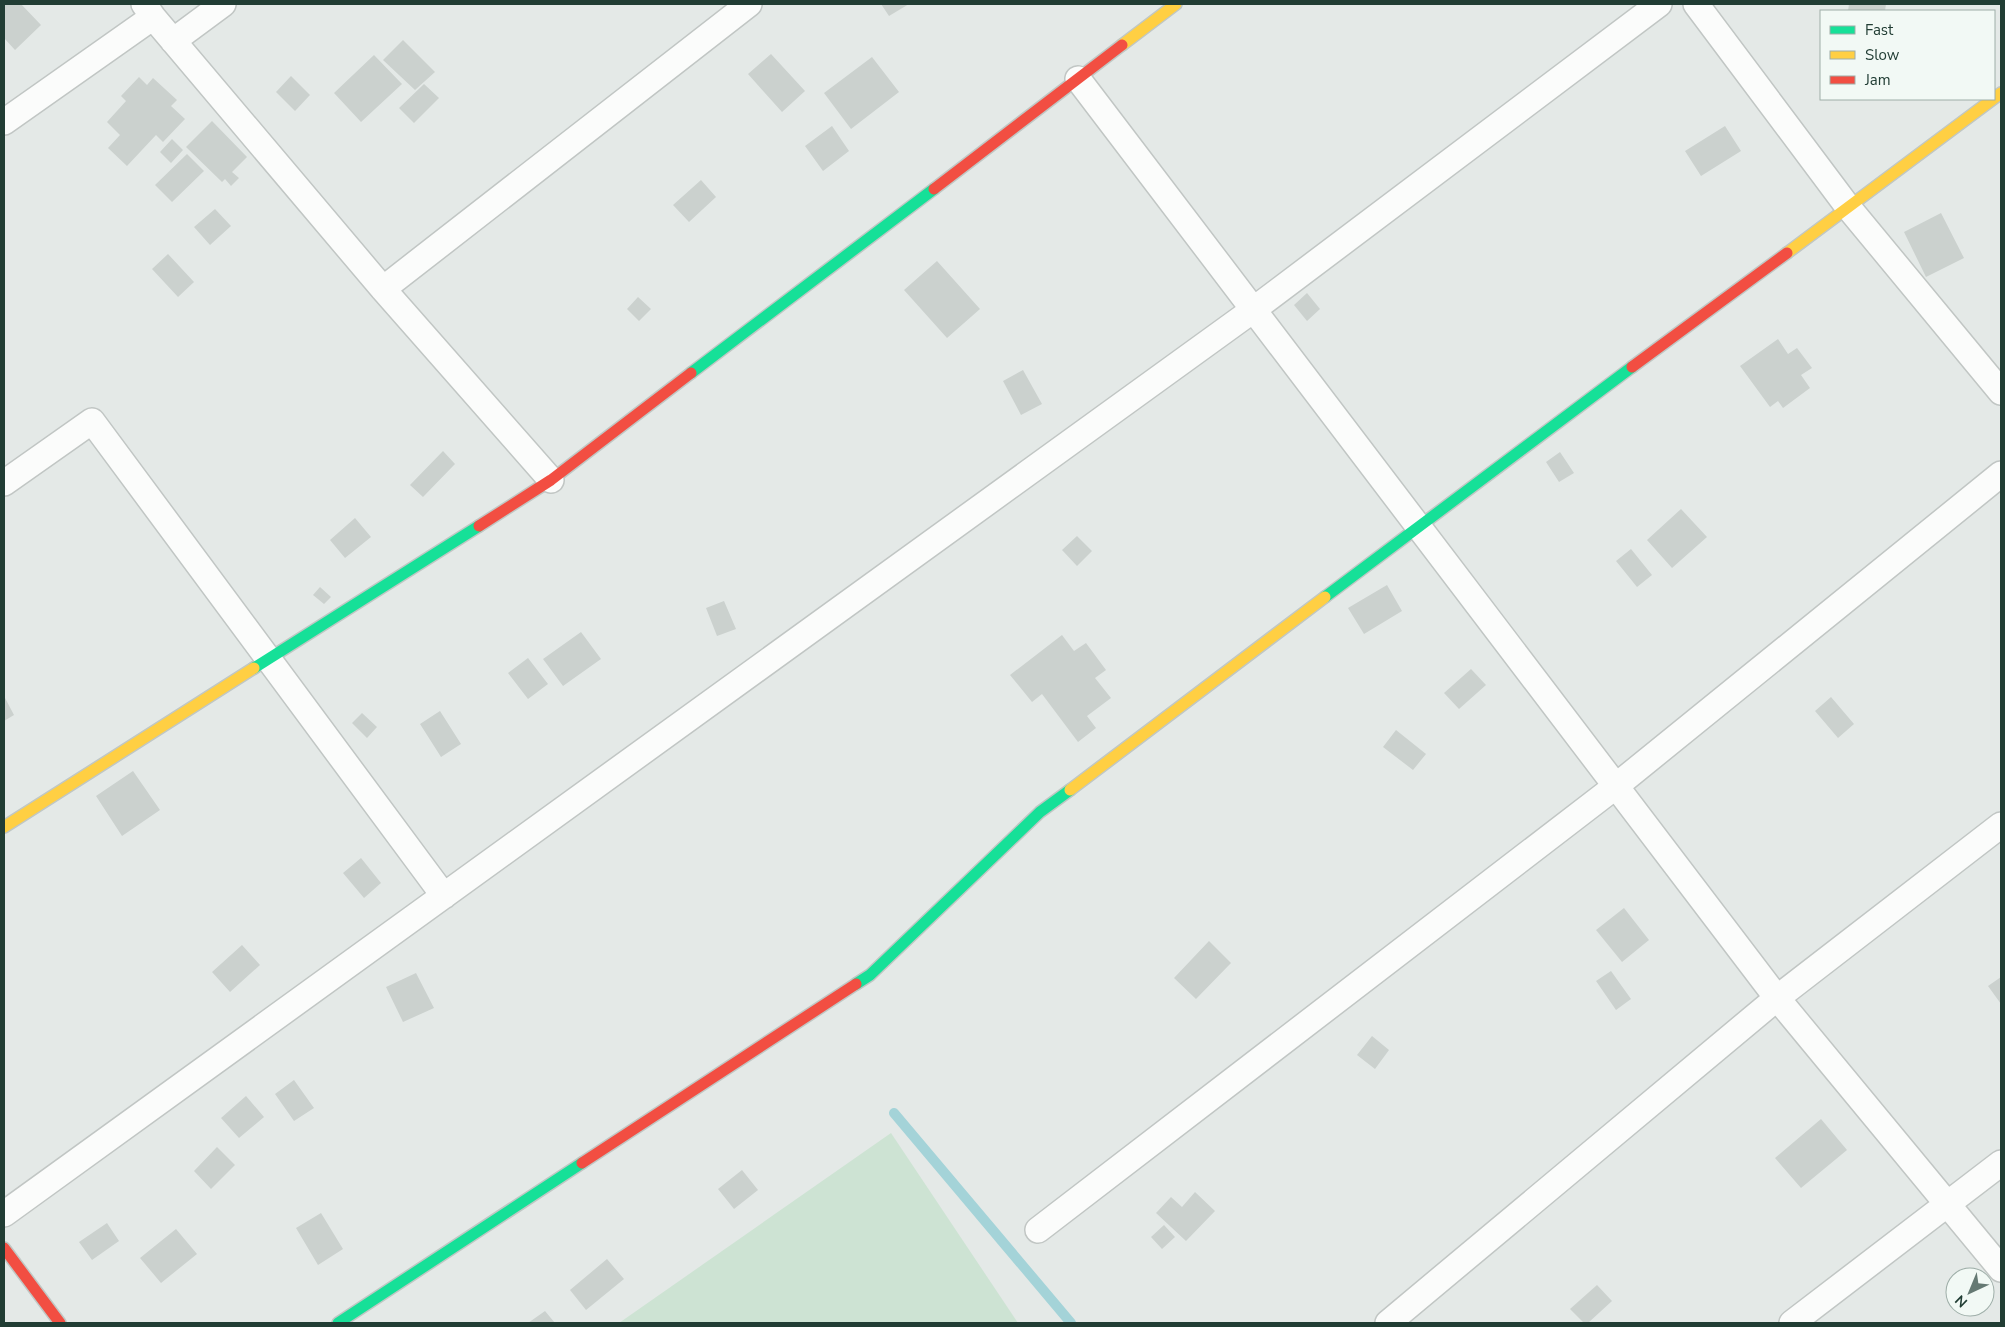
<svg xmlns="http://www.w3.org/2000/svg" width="2005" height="1327" viewBox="0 0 2005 1327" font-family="'Nunito Sans',sans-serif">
	<rect width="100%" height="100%" fill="#e4e9e7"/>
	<path fill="#cde3d3" d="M891,1133L1018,1323H619Z"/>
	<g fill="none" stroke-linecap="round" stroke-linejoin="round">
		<path stroke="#a4d3d8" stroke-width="10" d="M894,1113L1071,1323"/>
	</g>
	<path fill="#cbd1ce" d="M4,4H21L41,25L15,50L4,38Z
		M881,4H909L889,16Z
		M1849,4H1886L1885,11H1848Z
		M403,40L435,72L415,90L383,60Z
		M771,54L805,91L782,112L748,74Z
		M374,55L402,84L361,122L334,93Z
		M872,57L899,92L851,129L824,93Z
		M291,76L310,95L295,111L276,92Z
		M139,77L147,85L153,78L177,100L171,106L185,119L163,142L156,135L127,166L108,148L120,135L107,122L126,101L121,96Z
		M424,84L439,98L414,123L399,108Z
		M212,121L247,157L232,172L239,178L231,186L225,179L222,182L186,147Z
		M832,126L849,151L823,171L805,146Z
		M1725,126L1741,151L1701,176L1685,151Z
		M172,139L183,150L171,163L160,152Z
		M187,154L204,171L172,202L155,185Z
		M701,180L716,197L689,222L673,205Z
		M215,209L231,226L210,245L194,227Z
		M1941,213L1964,258L1926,277L1904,232Z
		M168,254L194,282L178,297L152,269Z
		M937,261L980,309L947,338L904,290Z
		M1307,293L1320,309L1307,321L1294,305Z
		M638,297L651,309L639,321L627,309Z
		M1778,339L1788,354L1797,348L1812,368L1801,375L1810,388L1783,408L1778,401L1770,407L1740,366Z
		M1023,370L1042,404L1021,415L1003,381Z
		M443,451L455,464L423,497L410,485Z
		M1560,452L1574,473L1559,482L1546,462Z
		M1681,509L1707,537L1672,568L1647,540Z
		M355,518L371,537L345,558L330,540Z
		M1077,536L1092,551L1077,566L1062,550Z
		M1631,549L1652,575L1637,587L1616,561Z
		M1387,585L1402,611L1364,634L1348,608Z
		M320,587L331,597L324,604L313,595Z
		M724,601L736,629L717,636L706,608Z
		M581,632L601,659L563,686L543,659Z
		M1062,635L1074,651L1086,643L1106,670L1095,678L1111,698L1087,716L1096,728L1078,742L1042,694L1032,702L1010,675Z
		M528,658L548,684L528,699L508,673Z
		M1471,669L1486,685L1459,709L1444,693Z
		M4,696L14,715L4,721Z
		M1831,697L1854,724L1838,738L1815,711Z
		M440,711L461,744L441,757L420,724Z
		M362,713L377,727L367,738L352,723Z
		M1396,730L1426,754L1413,770L1383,747Z
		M133,771L160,810L122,836L96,796Z
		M361,858L381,883L364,898L343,873Z
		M1624,908L1649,940L1622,962L1596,930Z
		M1209,941L1231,963L1196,999L1174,978Z
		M242,945L260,965L230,992L212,972Z
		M1611,971L1631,999L1616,1010L1596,981Z
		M416,973L434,1008L403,1022L386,987Z
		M2001,977V1004L1988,986Z
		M1372,1036L1389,1050L1375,1069L1357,1055Z
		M294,1080L314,1108L294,1121L275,1094Z
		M246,1096L264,1117L239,1138L221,1118Z
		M1821,1119L1847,1150L1801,1188L1775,1158Z
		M217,1147L235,1165L211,1189L194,1171Z
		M742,1170L758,1190L734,1209L718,1189Z
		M1195,1192L1215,1211L1186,1241L1156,1213L1171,1197L1182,1207Z
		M321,1213L343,1249L318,1265L296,1228Z
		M107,1223L119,1241L92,1260L79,1242Z
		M1164,1225L1175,1237L1162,1249L1151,1237Z
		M176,1229L197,1254L161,1283L140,1258Z
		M607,1259L624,1279L586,1310L570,1290Z
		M1597,1285L1612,1301L1588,1323H1584L1570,1309Z
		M545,1311L555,1323H528Z"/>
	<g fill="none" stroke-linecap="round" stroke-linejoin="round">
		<defs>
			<path id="street" d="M144,4L153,17L383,289L551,480
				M1696,4L1848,207L2001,392
				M173,41L223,4
				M1078,79L1777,998L2001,1269
				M4,122L153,17
				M383,289L749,4
				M4,483L92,421L444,896
				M4,1214L1253,310L1659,4
				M1038,1230L1616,786L2001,474
				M1388,1323L1777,998L2001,825
				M1792,1323L2001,1163"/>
			<path id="fast" d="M691,373L934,189
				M1325,597L1632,367
				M254,668L479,526
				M856,984L870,975L1040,812L1070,790
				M338,1323L582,1163"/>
			<path id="slow" d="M1122,45L1176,4
				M1787,253L2001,93
				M1070,790L1325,597
				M4,827L254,668"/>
			<path id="jam" d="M934,189L1122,45
				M1632,367L1787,253
				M479,526L551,480L691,373
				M582,1163L856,984
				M4,1248L60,1323"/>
		</defs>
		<use href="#street" stroke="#c1c6c4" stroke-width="28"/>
		<use href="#fast" stroke="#c0c7c4" stroke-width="14"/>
		<use href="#slow" stroke="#c0c7c4" stroke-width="14"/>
		<use href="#jam" stroke="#c0c7c4" stroke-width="14"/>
		<use href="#street" stroke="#fbfcfb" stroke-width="25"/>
		<use href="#fast" stroke="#16e098" stroke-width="11"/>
		<use href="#slow" stroke="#ffcf43" stroke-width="11"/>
		<use href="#jam" stroke="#f24e42" stroke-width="11"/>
	</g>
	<rect width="2005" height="1327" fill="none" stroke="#213d34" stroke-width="10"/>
	<rect x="1820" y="10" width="175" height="90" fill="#f2f9f5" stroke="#9eaea8"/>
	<rect x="1830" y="26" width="25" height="8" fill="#16e098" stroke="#9eaea8"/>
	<text x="1865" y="35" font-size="15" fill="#213d34">Fast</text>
	<rect x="1830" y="51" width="25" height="8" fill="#ffcf43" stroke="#9eaea8"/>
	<text x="1865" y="60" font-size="15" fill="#213d34">Slow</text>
	<rect x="1830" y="76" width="25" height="8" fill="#f24e42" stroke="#9eaea8"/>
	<text x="1865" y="85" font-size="15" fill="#213d34">Jam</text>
	<g transform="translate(1970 1292) rotate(224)"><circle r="24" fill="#f2f9f5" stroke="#9eaea8"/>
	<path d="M0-4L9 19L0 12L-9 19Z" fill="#657973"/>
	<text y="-8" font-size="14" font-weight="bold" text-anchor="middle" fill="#213d34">N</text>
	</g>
</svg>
